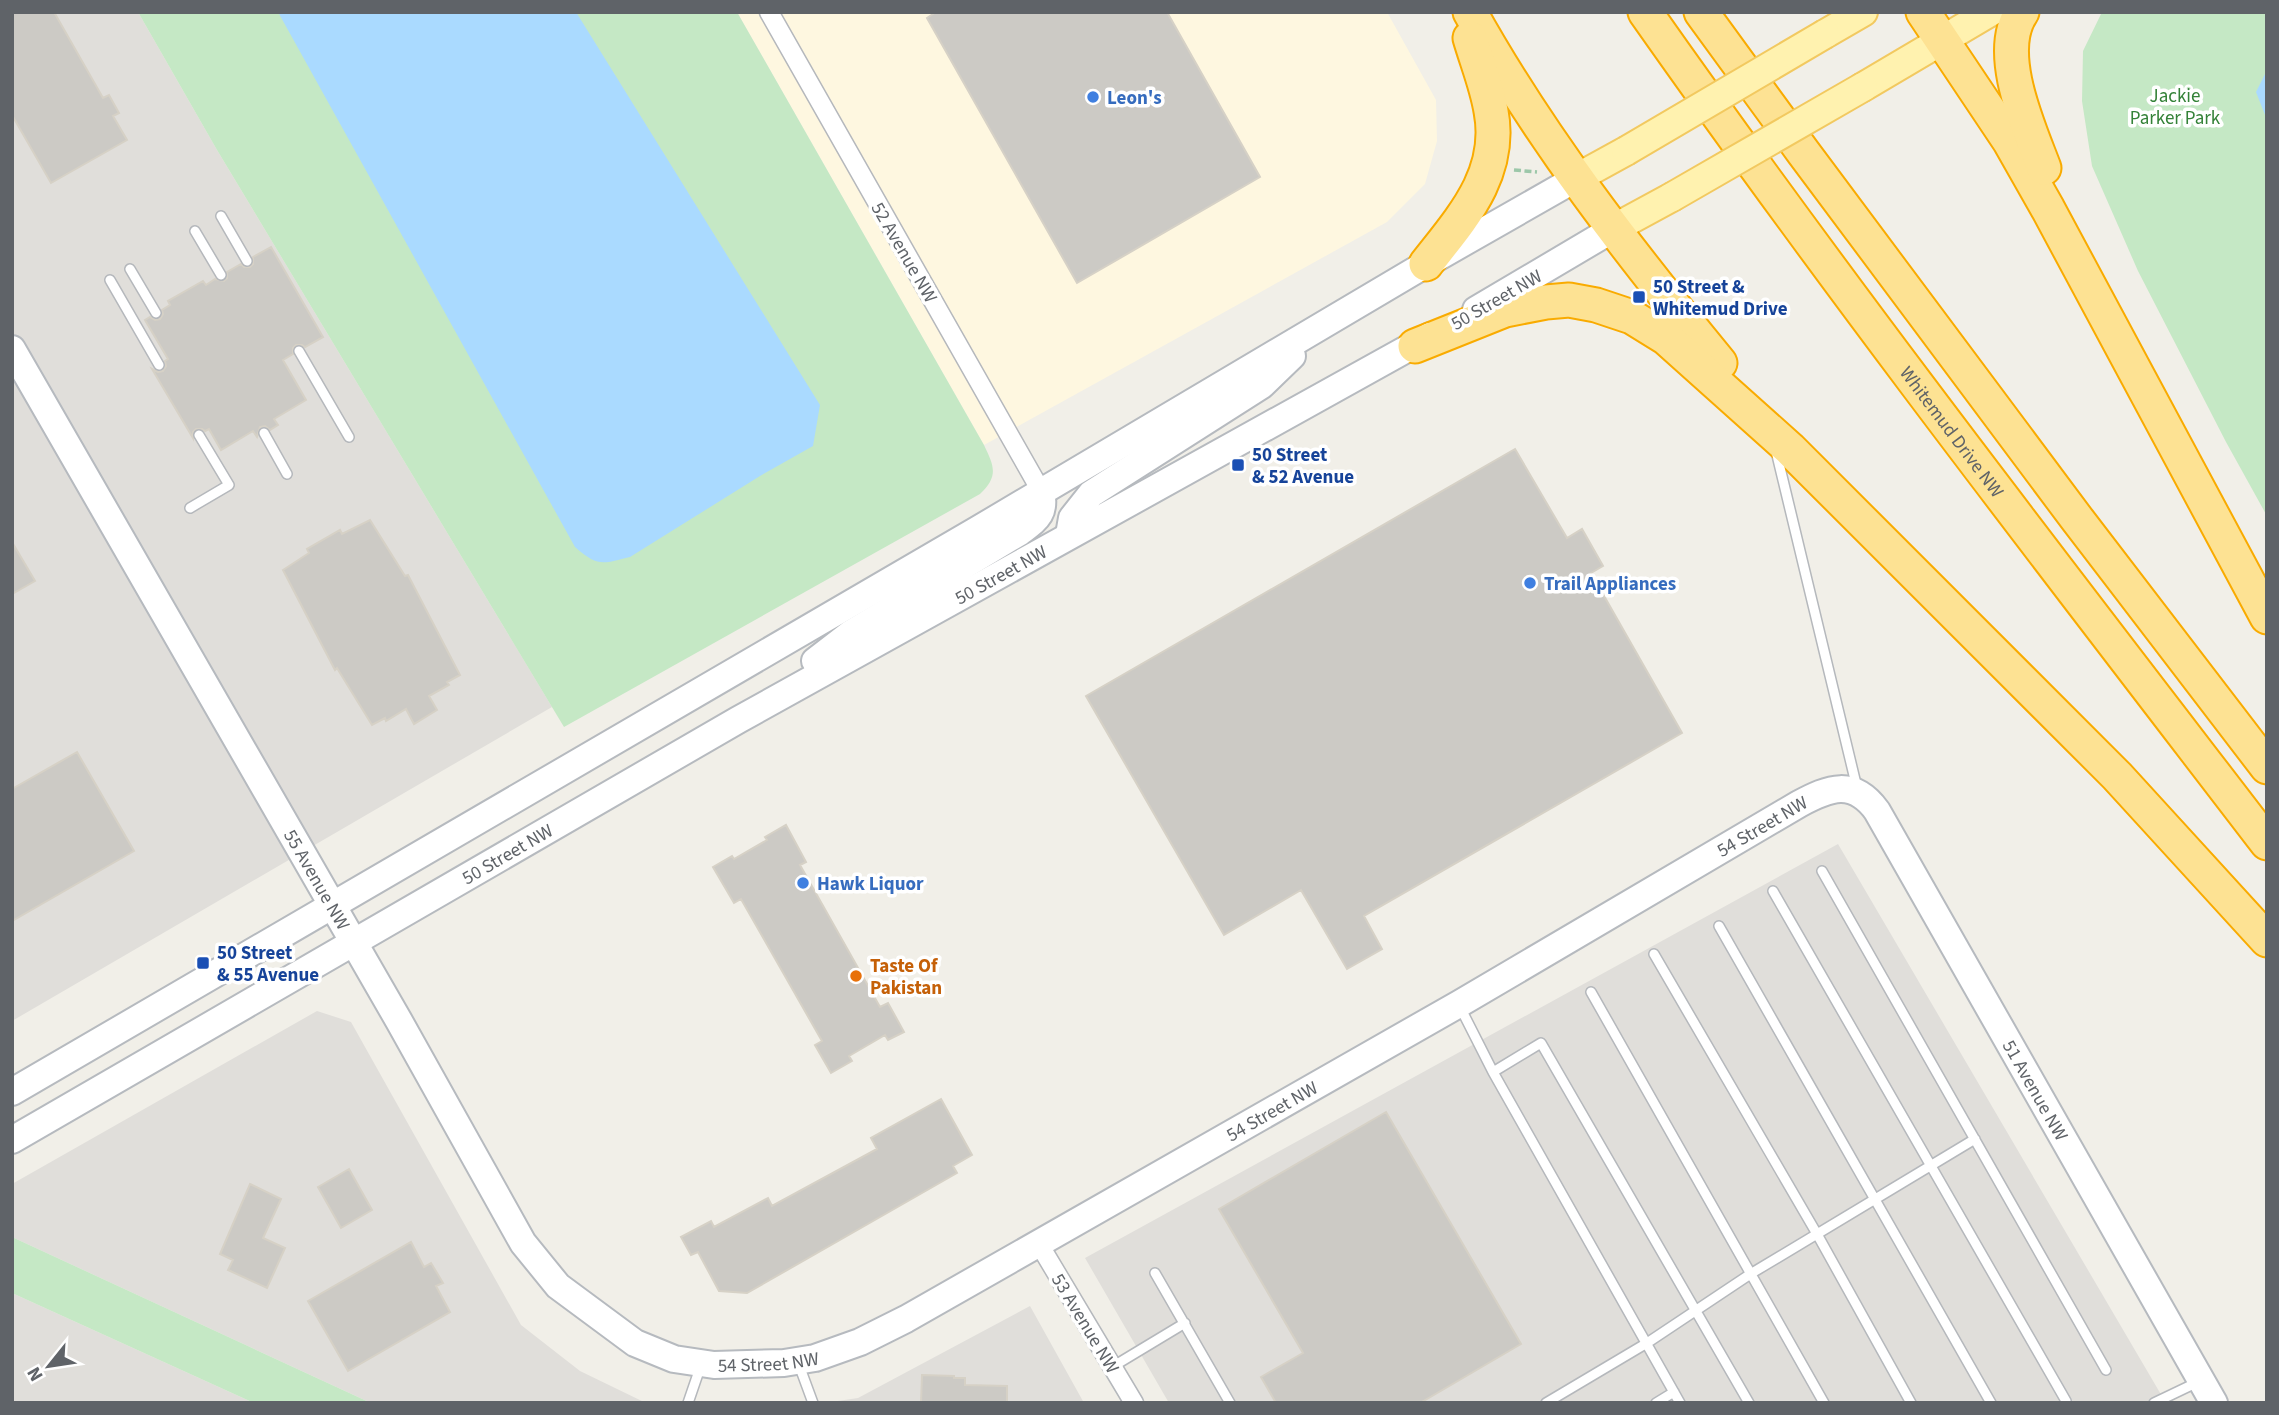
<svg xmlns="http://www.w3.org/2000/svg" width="2279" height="1415" viewBox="0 0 2279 1415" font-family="'Source Sans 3',sans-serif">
	<rect width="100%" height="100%" fill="#f1efe8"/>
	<path fill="#fef7e0" d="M737,12H1387L1436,100L1437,141L1425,184L1387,222L984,445Z"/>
	<path fill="#e0deda" d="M12,12H138L217,150L552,707L12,1021Z
		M1838,844L2166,1403H1169L1085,1258Z
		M317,1011L351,1022L521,1325L580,1371L646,1403H371L12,1237V1184Z
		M12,1293L254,1403H12Z
		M1030,1306L1084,1403H824L858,1398Z"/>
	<path fill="#c5e8c5" d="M138,12H737L984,445C994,466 999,476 980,494L564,727L217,150Z
		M2102,12H2267V516L2226,442L2138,271L2092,166L2082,101L2083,51Z
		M12,1237L371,1403H254L12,1293Z"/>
	<path fill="#aadaff" d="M278,12H576L820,405L813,446L760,476L630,557C602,564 598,567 575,547Z
		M2267,70V120L2256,92Z"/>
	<path fill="#cccac5" stroke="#d6d1c6" stroke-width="2" d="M12,12H54L103,98L109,95L119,113L113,116L127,140L51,183L12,115Z
		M936,12H1167L1260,177L1077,283L927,18Z
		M271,247L323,337L305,347L302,345H296L293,348V354L283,360L306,400L274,419L278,425L270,430L265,426L260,427L257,437L253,431L221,450L209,429L205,431L202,429H196L193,432V438L152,369L158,372L163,371L166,366L165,361L168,359L145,320L150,317L155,320L160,319L163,314L162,310L170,305L168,301L203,281L206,285L215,279L224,281L227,278V272L241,264L244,267H250L253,264V257Z
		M1515,449L1567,538L1582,529L1603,566L1591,573L1682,733L1364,916L1382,949L1347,969L1301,890L1224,935L1086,696Z
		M370,520L405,576L408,575L460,675L447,682L449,685L429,696L437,710L414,724L406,709L386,721L385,718L372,725L337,668L335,670L283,570L309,553L307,549L340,530L342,534Z
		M12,542L35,581L12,594Z
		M77,752L134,851L12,921V789Z
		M786,825L806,862L800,865L880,1007L888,1003L904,1032L888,1040L885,1035L849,1056L852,1061L831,1073L815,1045L822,1041L741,899L734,903L713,867L732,856L734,859L767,840L765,837Z
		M941,1099L972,1155L953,1166L957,1173L747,1293L719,1291L698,1252L691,1255L681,1237L711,1221L714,1227L768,1198L772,1206L877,1149L871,1138Z
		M1386,1112L1521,1344L1420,1403H1276L1261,1377L1303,1353L1219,1209Z
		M349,1169L372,1210L341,1228L318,1187Z
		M250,1184L281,1199L263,1238L285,1248L267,1288L228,1270L233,1260L220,1254Z
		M411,1242L424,1267L431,1263L443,1283L436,1286L450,1312L348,1371L308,1301Z
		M922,1375L954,1376V1378H965V1385L1007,1386V1403H921Z"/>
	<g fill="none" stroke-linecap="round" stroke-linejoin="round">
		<defs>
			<path id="lane" d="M221,216L247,261
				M195,231L221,275
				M130,269L156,313
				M110,280L159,365
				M299,351L349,437
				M264,433L287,474
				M1776,451L1857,788
				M190,508L229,485L199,435
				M1822,871L2106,1370
				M1773,891L2066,1401
				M1719,926L1991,1403
				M1654,954L1817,1234L1911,1403
				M1591,992L1824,1403
				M1459,1005L1493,1072L1680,1403
				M1493,1072L1541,1043L1749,1403
				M1155,1273L1230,1403
				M799,1365L813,1403
				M1112,1367L1185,1323
				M688,1403L701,1365
				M1546,1403L1647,1343L1752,1273L1975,1139
				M1656,1403L1674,1392
				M2154,1403L2200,1381"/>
			<path id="street" d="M769,12L1041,491
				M1039,1244L1134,1403"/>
			<g id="secondary">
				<path d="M1476,310L1613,229"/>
				<path id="s1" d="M12,349L399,1021L523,1243L558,1286L635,1343L674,1359L714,1365L784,1363L815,1358L860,1342L906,1319L1459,1004L1799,804C1829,788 1853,778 1877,811L2214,1403"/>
				<path d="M1069,535L1072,518L1091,494L1262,385L1292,356"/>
				<path d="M815,661L850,634L1020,532C1037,519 1046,514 1041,491"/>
				<path d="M12,1092L977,530L1426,264L1575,179"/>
				<path id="s2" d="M12,1140L738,720L1430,336"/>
			</g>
			<path id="primary" d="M1825,34L1863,12
				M1863,87L1990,12
				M1575,179L1626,151
				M1613,229L1672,197"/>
			<g id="highway">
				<path d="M1470,12C1540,138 1629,252 1720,363"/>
				<path id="s3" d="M1645,12C1844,295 2056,568 2267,843"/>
				<path d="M1701,12L1803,152L2077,519L2267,767"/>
				<path d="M1923,12L2010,142L2048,209L2267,617"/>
				<path d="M2022,12C1994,52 2029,128 2044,168"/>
				<path d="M1426,264C1462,218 1503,174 1491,111C1487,86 1477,62 1470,38"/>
				<path d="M1415,346L1505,310L1546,302L1569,300L1596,305L1632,317L1666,338L1790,449L2117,776L2267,940"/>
			</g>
		</defs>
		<use href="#lane" stroke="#b5b8bc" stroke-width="12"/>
		<use href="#street" stroke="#b5b8bc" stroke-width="21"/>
		<use href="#secondary" stroke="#b6babf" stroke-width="30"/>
		<use href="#primary" stroke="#f2c960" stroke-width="32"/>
		<use href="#highway" stroke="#f9ab00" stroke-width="37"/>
		<path stroke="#9cc7a9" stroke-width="3.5" stroke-dasharray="7 3.5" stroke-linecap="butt" d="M1514,170L1537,172"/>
		<use href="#lane" stroke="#fff" stroke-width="9"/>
		<use href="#street" stroke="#fff" stroke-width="18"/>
		<use href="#secondary" stroke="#fff" stroke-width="26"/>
		<use href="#primary" stroke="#fff2af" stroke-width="28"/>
		<use href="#highway" stroke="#fde293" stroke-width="33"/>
		<defs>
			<path id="primary-bridge" d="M1626,151L1825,34
				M1672,197L1863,87"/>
		</defs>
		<use href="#primary-bridge" stroke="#f2c960" stroke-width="32" stroke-linecap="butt"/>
		<use href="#primary-bridge" stroke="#fff2af" stroke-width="28"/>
	</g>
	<g fill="#3f7fe0" stroke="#fff" stroke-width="2.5">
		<circle cx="1093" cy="97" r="7"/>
		<circle cx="1530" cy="583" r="7"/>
		<circle cx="803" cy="883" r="7"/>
	</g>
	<g fill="#1a4fb4" stroke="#fff" stroke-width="2.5">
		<rect x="1632" y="290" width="14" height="14" rx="3.5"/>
		<rect x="1231" y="458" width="14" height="14" rx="3.5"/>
		<rect x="196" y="956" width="14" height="14" rx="3.5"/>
	</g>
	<circle fill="#e8710a" stroke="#fff" stroke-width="2.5" cx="856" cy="976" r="7"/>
	<g text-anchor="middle" stroke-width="7" stroke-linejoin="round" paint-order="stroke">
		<g font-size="19" fill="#348238" stroke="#fff">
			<text x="2175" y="102">Jackie<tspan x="2175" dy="22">Parker Park</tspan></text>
		</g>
		<g font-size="19" font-weight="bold" fill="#366cbe" stroke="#fff" text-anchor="start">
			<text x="1107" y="104">Leon's</text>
			<text x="1544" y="590">Trail Appliances</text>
			<text x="817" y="890">Hawk Liquor</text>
		</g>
		<g font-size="19" fill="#5f6368" stroke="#fff">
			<text transform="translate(905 252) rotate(60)" y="7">52 Avenue NW</text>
			<text transform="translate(1496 299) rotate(-30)" y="7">50 Street NW</text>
			<text dy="7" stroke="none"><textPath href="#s3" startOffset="520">Whitemud Drive NW</textPath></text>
			<text dy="7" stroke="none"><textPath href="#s2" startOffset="1139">50 Street NW</textPath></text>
			<text dy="7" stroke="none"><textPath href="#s1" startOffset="2452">54 Street NW</textPath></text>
			<text dy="7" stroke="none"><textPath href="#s2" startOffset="572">50 Street NW</textPath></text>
			<text dy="7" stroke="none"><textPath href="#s1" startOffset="612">55 Avenue NW</textPath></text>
			<text dy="7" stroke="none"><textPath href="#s1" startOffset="2905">51 Avenue NW</textPath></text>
			<text dy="7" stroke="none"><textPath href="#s1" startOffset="1885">54 Street NW</textPath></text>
			<text transform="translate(1086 1323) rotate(59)" y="7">53 Avenue NW</text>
			<text dy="7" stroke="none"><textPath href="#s1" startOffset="1318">54 Street NW</textPath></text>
		</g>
		<g font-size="19" font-weight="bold" fill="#164399" stroke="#fff" text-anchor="start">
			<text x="1653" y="293">50 Street &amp;<tspan x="1653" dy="22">Whitemud Drive</tspan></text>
			<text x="1252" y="461">50 Street<tspan x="1252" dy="22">&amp; 52 Avenue</tspan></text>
			<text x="217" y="959">50 Street<tspan x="217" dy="22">&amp; 55 Avenue</tspan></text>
		</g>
		<g font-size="19" font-weight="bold" fill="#c56008" stroke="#fff" text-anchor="start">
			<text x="870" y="972">Taste Of<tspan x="870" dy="22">Pakistan</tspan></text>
		</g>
	</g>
	<rect width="2279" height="1415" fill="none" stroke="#5f6368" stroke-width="28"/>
	<g transform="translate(49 1366) rotate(240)" stroke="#ffffff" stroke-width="5" paint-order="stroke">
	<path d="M0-5L12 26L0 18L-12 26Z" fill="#5f6368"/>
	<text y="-10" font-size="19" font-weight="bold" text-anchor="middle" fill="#5f6368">N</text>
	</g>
</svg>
